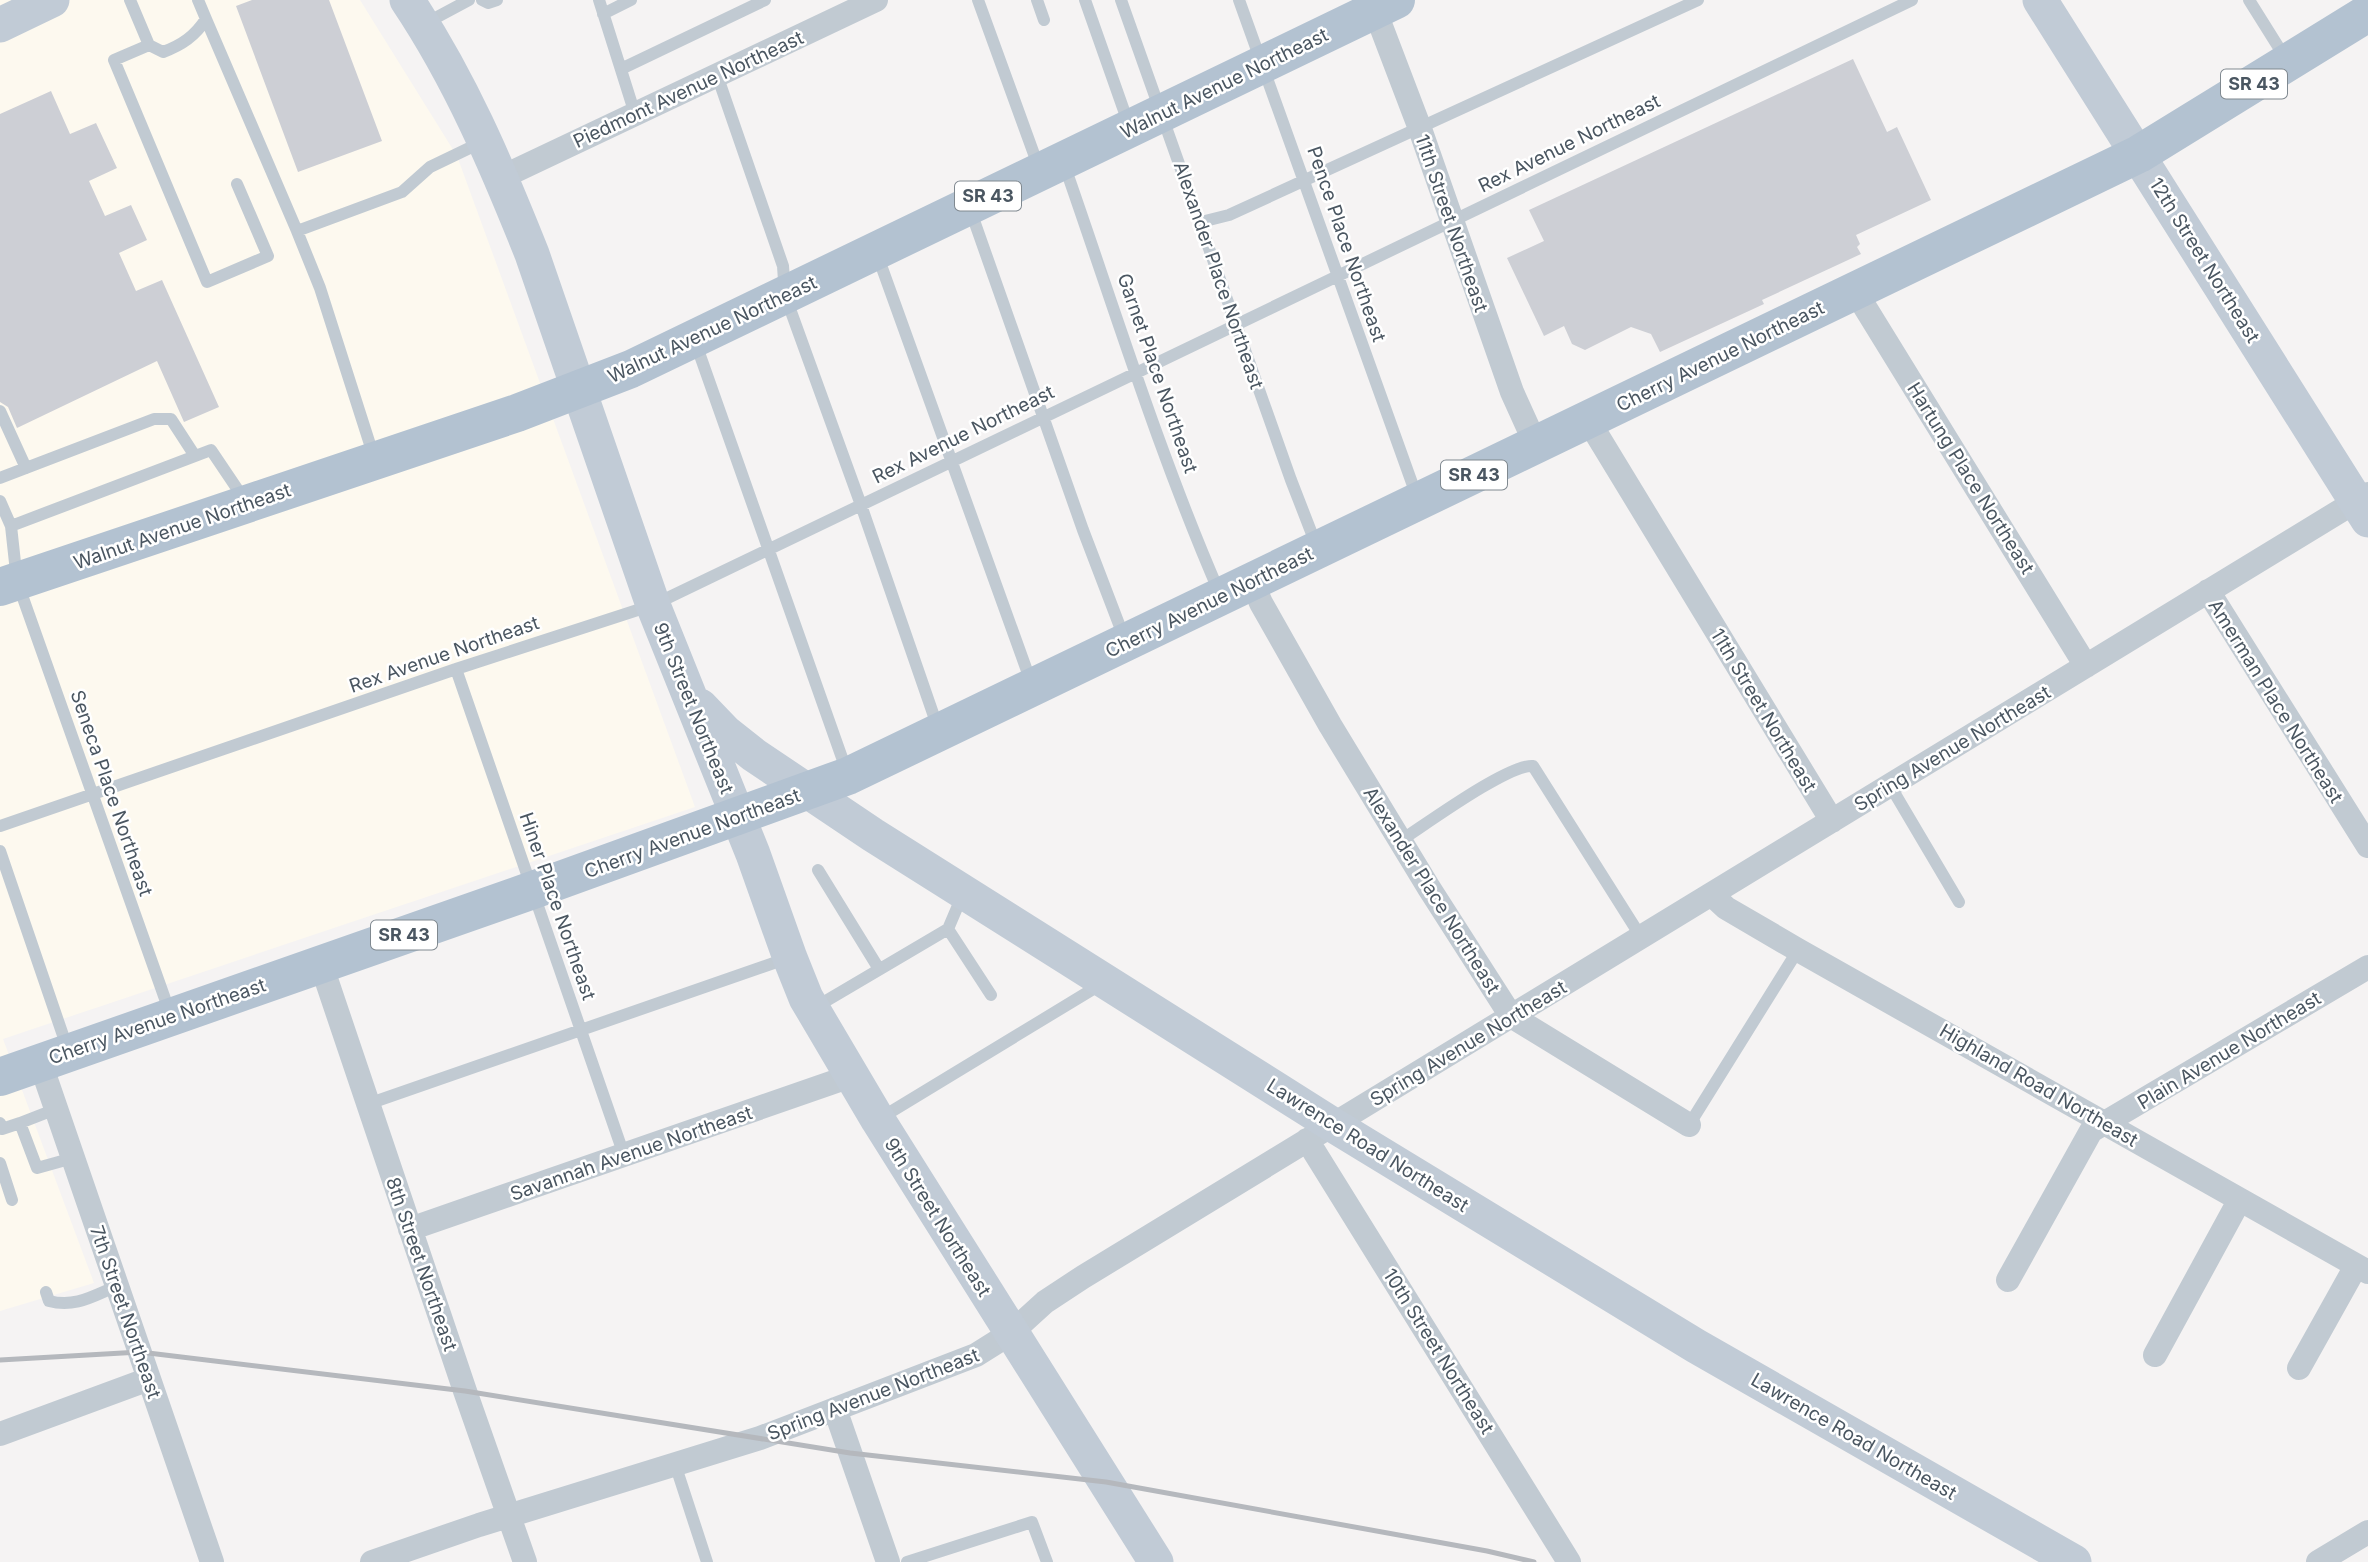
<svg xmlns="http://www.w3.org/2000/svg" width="2368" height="1562" viewBox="0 0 2368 1562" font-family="Inter,sans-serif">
	<rect width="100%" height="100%" fill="#f5f3f3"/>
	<path fill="#fdf9ef" d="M0,0H360L457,156L695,807L3,1039L94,1283L0,1311Z"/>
	<path fill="#cdcfd5" d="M252,0H329L382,141L298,172L236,6Z
		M1853,59L1887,132L1897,127L1931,200L1856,235L1860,244L1857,247L1861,254L1762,300L1764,304L1660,352L1651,334L1631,327L1585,350L1572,344L1564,326L1544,336L1507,258L1544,241L1529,210Z
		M51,91L70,134L96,123L117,168L89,181L105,216L131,205L147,240L119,253L136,291L162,280L219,407L184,422L157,361L17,428L8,407L0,402V114Z"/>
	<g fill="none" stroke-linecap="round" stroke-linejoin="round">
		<path stroke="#c1cad2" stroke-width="12" d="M130,0L149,45L163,52C182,45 195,36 206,19L198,0
			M482,0L488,3L497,0
			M599,0L635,114
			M978,0L1039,168
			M1037,0L1044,20
			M1085,0L1129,125
			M1121,0L1291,480L1317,547
			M1239,0L1417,497
			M2249,0L2286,59
			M603,14L631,0
			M206,19L297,231
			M426,23L469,0
			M149,45L114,60L207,282L268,256L237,184
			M621,69L765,0
			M717,75L783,266L785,295L861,505L938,728
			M1064,164C1114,307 1159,454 1220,594
			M970,209L1083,530L1125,640
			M1201,222L1229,215L1698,0
			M877,254L1031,682
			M696,344L847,772
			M0,411L26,468
			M374,457L320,288L297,231L402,192L430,167L482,142
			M0,478L154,419H171L195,456
			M0,501L11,526L17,581L170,1013
			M11,526L211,450L244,499
			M456,669L624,1155
			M1891,787L1959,902
			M0,826L456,669L653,605L1912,0
			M1400,841C1425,825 1508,764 1533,766L1641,937
			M0,851L68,1050
			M818,870L879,969
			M948,929L991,995
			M814,1008L948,929L962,896
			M368,1104L788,958
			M879,1119L1103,983
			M0,1123L2,1129L20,1123L37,1168L73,1158
			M20,1123L56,1109
			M1689,1125L1798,950
			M0,1163L12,1200
			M46,1292L49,1301C75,1308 93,1296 117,1286
			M675,1464L707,1562
			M907,1562L1032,1522L1047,1562"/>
		<path stroke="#c1cad2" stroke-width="24" d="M1371,0L1419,126L1512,392L1536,445
			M500,178L876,0
			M1855,291L2086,666
			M1588,420L1832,821
			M1252,582L1261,603L1330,725L1429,888L1511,1016L1689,1125
			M2208,591L2368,846
			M1712,895L1726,908L1798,950L2368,1272
			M321,964L465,1391L525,1562
			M40,1062L212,1562
			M1307,1140L1569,1562
			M410,1229L851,1076
			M2008,1280L2091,1131L2368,967
			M2155,1355L2239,1201
			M2299,1368L2356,1266
			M835,1409L888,1562
			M0,1434L149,1379
			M372,1562L479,1525L760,1438L976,1355L1011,1333L1045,1302L1083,1277L2368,494
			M2318,1562L2368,1532"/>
		<path stroke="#c1cbd6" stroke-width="35" d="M407,0C460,79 497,166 532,254L653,605L753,854L790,958L806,998L878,1120L1156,1562
			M2040,0L2368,520
			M0,25L52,0
			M700,706L725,732L754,755L873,835L1333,1125L1696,1346L2074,1562"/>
		<path stroke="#b3c2d1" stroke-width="38" d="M0,587L517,413L631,369L1396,0
			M0,1077L533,890L848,776L2139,154L2368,13"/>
		<path stroke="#b5b8bd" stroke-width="5" d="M0,1360L140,1352L465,1391L850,1453L1106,1482L1487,1551L1534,1562"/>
	</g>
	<g text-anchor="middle" stroke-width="5" stroke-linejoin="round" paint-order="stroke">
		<g fill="#fff" stroke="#808990" stroke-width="2">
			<rect x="2221" y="69.5" width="66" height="29" rx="5"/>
			<rect x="955" y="181.5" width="66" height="29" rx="5"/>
			<rect x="1441" y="460.5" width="66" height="29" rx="5"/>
			<rect x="371" y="920.5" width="66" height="29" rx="5"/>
		</g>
		<g font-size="18" font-weight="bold" fill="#4a5661">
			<text x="2254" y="90">SR 43</text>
			<text x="988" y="202">SR 43</text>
			<text x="1474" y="481">SR 43</text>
			<text x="404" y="941">SR 43</text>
		</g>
		<g font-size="19" fill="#4a5661" stroke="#fff">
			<text transform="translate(1224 83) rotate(-26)" y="7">Walnut Avenue Northeast</text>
			<text transform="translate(688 89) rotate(-25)" y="7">Piedmont Avenue Northeast</text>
			<text transform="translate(1569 143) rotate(-26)" y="7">Rex Avenue Northeast</text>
			<text transform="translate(1452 223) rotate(71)" y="7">11th Street Northeast</text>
			<text transform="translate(1347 244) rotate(71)" y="7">Pence Place Northeast</text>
			<text transform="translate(2205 260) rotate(58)" y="7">12th Street Northeast</text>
			<text transform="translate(1219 275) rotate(71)" y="7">Alexander Place Northeast</text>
			<text transform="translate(712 329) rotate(-25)" y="7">Walnut Avenue Northeast</text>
			<text transform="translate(1720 356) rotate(-26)" y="7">Cherry Avenue Northeast</text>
			<text transform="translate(1158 373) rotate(71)" y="7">Garnet Place Northeast</text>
			<text transform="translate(963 434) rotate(-26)" y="7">Rex Avenue Northeast</text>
			<text transform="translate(1971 478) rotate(58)" y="7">Hartung Place Northeast</text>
			<text transform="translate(182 526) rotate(-19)" y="7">Walnut Avenue Northeast</text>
			<text transform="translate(1209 602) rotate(-26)" y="7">Cherry Avenue Northeast</text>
			<text transform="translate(444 654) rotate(-19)" y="7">Rex Avenue Northeast</text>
			<text transform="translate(2276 701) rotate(58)" y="7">Amerman Place Northeast</text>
			<text transform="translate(694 708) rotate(68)" y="7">9th Street Northeast</text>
			<text transform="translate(1764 710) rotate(59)" y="7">11th Street Northeast</text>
			<text transform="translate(1952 748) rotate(-31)" y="7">Spring Avenue Northeast</text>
			<text transform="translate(112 793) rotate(71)" y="7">Seneca Place Northeast</text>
			<text transform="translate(692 833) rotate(-20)" y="7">Cherry Avenue Northeast</text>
			<text transform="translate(1432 890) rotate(58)" y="7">Alexander Place Northeast</text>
			<text transform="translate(558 906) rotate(71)" y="7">Hiner Place Northeast</text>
			<text transform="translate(157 1021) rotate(-19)" y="7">Cherry Avenue Northeast</text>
			<text transform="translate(1468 1043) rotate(-31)" y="7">Spring Avenue Northeast</text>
			<text transform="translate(2229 1050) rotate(-31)" y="7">Plain Avenue Northeast</text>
			<text transform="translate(2039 1085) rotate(30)" y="7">Highland Road Northeast</text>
			<text transform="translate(1368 1145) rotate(32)" y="7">Lawrence Road Northeast</text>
			<text transform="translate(631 1153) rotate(-19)" y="7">Savannah Avenue Northeast</text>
			<text transform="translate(938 1217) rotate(58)" y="7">9th Street Northeast</text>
			<text transform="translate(422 1264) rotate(71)" y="7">8th Street Northeast</text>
			<text transform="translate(126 1312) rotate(71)" y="7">7th Street Northeast</text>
			<text transform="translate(1439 1351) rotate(58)" y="7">10th Street Northeast</text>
			<text transform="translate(873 1394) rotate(-21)" y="7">Spring Avenue Northeast</text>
			<text transform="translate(1854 1436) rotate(30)" y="7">Lawrence Road Northeast</text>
		</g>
	</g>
</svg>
